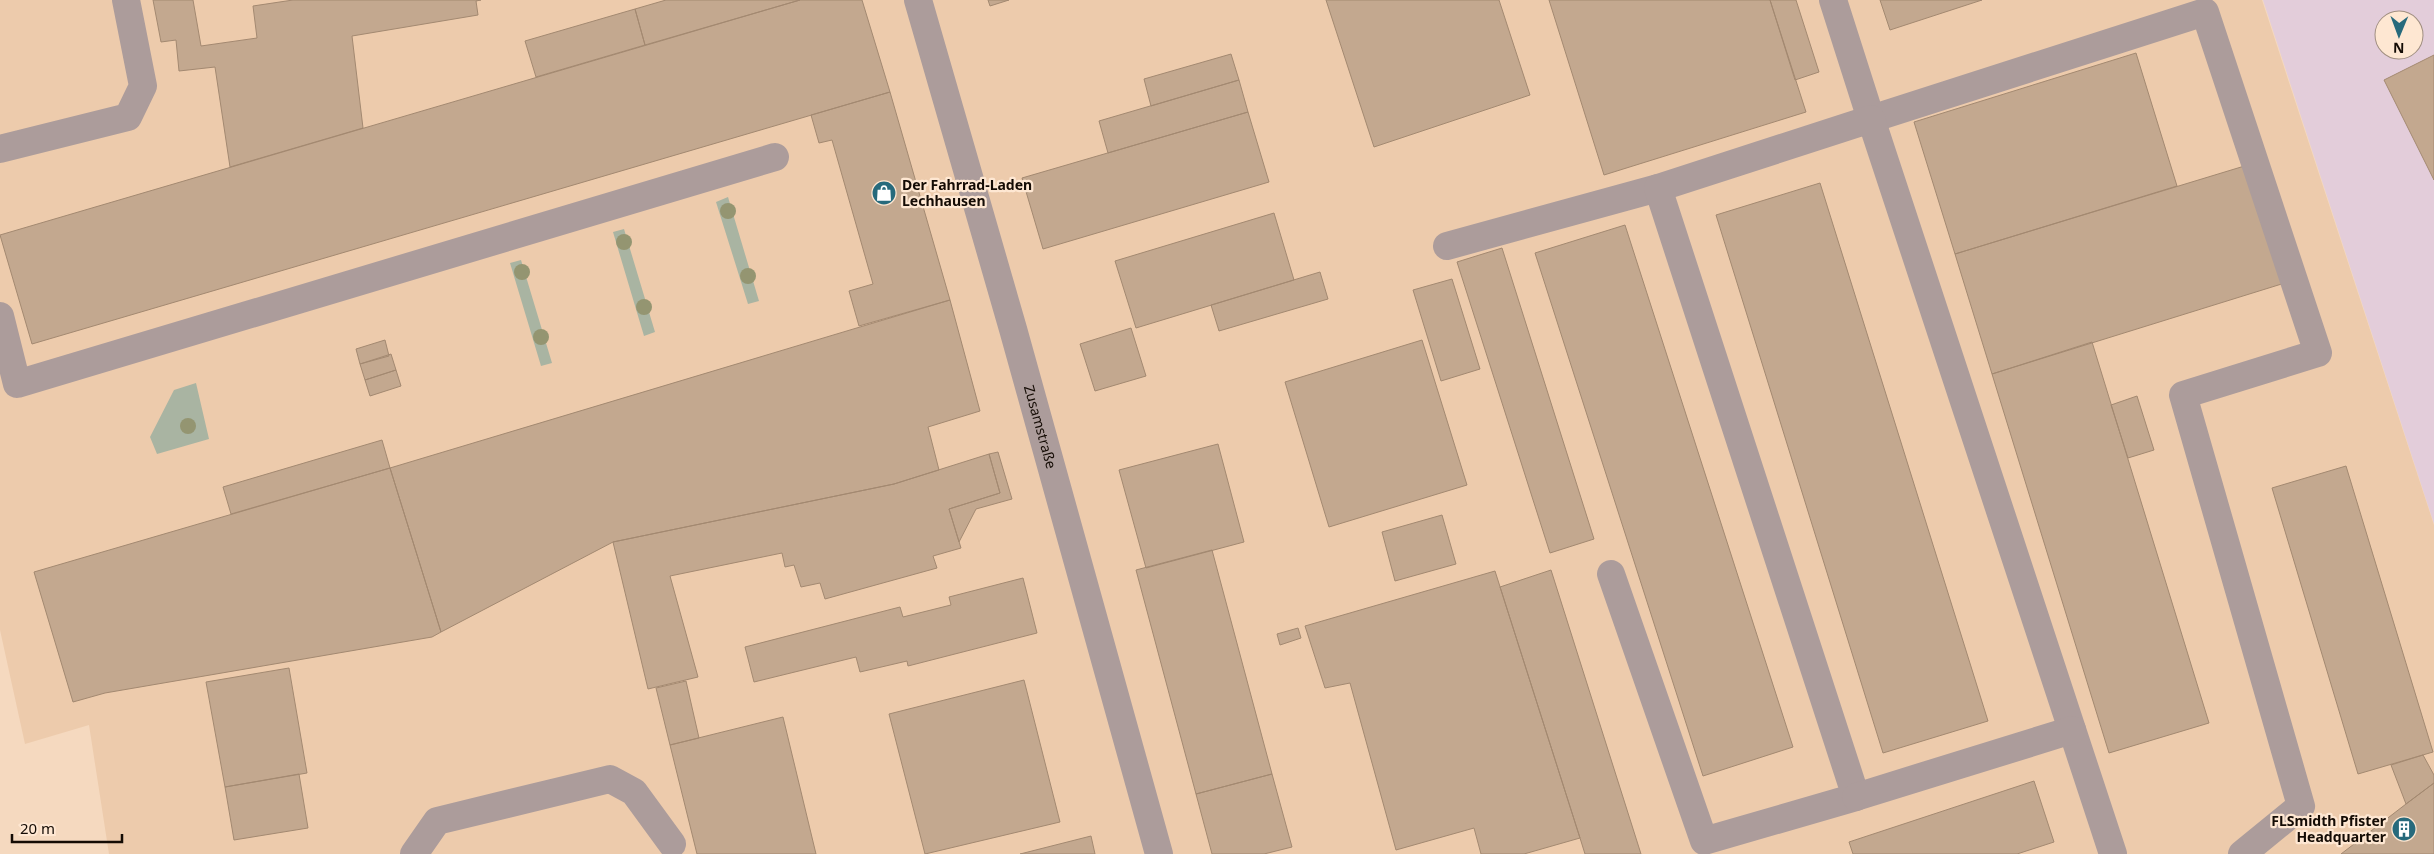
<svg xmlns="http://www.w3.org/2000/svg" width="2434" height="854" viewBox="0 0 2434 854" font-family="'Noto Sans',sans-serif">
	<rect width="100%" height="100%" fill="#f5d9bf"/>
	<path fill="#e3cdda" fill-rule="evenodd" d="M2263,0H2434V524ZM2384,20H2414V50H2384Z"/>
	<path fill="#edcbac" d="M0,0H2262L2434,525V854H109L89,725L25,744L0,630Z"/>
	<path fill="#a9b4a2" d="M728,197L759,301L748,304L716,202Z
		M624,229L655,332L644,336L613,232Z
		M521,260L552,363L541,366L510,263Z
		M196,383L209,439L157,454L150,437L174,390Z"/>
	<path fill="#c3a88f" stroke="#a38971" d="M153,0H193L201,46L257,38L253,6L293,0H481L476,1L478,15L352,36L363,128L230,167L215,67L179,71L176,40L161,42Z
		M666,0H800L645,45L635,9Z
		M800,0H862L890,92L32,344L0,235Z
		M988,0H1009L990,6Z
		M1326,0H1499L1530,95L1374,147Z
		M1549,0H1770L1806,112L1604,175Z
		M1770,0H1796L1819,72L1795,80Z
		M1880,0H1982L1890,30Z
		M635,9L645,45L536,77L525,41Z
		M2136,53L2177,186L1955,254L1914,122Z
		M1231,54L1239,80L1151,106L1144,79Z
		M2434,55V180L2384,80Z
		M1239,80L1248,112L1108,153L1099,121Z
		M890,92L950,300L859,326L849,291L873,284L832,140L819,143L811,115Z
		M1248,112L1269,182L1043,249L1022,178Z
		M2251,164L2288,282L1992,374L1955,254Z
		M1820,183L1988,721L1883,753L1716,215Z
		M1274,213L1294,280L1136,328L1115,261Z
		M1625,225L1793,747L1703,776L1535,253Z
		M1502,248L1594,539L1550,553L1457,262Z
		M1320,272L1328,299L1219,331L1211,305Z
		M1452,279L1480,369L1441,381L1413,290Z
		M950,300L980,411L928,427L939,470L894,484L613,542L441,632L390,468Z
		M1131,328L1146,376L1095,391L1080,344Z
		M385,340L389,356L360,364L356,349Z
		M1422,340L1467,485L1329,527L1285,382Z
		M2092,342L2209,723L2109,753L1992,374Z
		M391,354L396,370L365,380L360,364Z
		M396,370L401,386L370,396L365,380Z
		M2137,396L2154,450L2128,458L2111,405Z
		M382,440L390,468L231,514L223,487Z
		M1218,444L1244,542L1146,568L1119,470Z
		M998,452L1012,499L976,509L959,542L949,509L1000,493L989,454Z
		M989,454L1000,493L949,509L961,548L933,556L937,568L825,599L820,583L801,587L794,565L785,567L782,553L670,576L698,677L648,689L613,542L894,484Z
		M2346,466L2433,752L2358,774L2272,488Z
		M390,468L441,632L432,637L105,693L73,702L34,572Z
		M1442,515L1456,564L1395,581L1382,532Z
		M1212,550L1272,774L1196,794L1136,570Z
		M1551,570L1641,854H1585L1580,838L1500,587Z
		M1495,571L1580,838L1524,854H1481L1474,828L1396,850L1350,683L1325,688L1305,626Z
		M1023,578L1037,633L908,666L907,661L860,672L856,657L754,682L745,647L900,607L903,617L951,605L949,597Z
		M1298,628L1301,638L1280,645L1277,634Z
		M289,668L307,773L225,787L206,682Z
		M1024,680L1060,822L925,854L889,714Z
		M686,681L699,738L670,745L656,688Z
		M783,717L816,854H697L670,745Z
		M2423,755L2434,775V783L2406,804L2391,765Z
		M299,774L308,828L234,840L225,787Z
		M1272,774L1292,847L1264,854H1212L1196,794Z
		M2034,781L2054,842L2017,854H1853L1849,842Z
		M2434,783V854H2341L2406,804Z
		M1091,836L1095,854H1020Z"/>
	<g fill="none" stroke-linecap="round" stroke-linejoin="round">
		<g stroke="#ac9c9b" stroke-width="28">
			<path id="s1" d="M918,0L1013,329L1159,854"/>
			<path d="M1833,0L1871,119L2205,12L2318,353L2183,395L2301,806L2242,854"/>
			<path d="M0,149L128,117L143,86L126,0"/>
			<path d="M1447,246L1658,188"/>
			<path d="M0,316L17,384L775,157"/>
			<path d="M1611,574L1704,841L1856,797L1658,188L1871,119L2113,854"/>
			<path d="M1856,797L2072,730"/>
			<path d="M414,854L437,821L610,779L634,792L672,844"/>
		</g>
	</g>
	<g fill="#949571">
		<circle cx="728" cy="211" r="8"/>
		<circle cx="624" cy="242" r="8"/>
		<circle cx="522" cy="272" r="8"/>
		<circle cx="748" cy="276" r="8"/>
		<circle cx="644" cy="307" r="8"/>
		<circle cx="541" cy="337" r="8"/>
		<circle cx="188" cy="426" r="8"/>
	</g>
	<defs>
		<symbol id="shop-disc" viewBox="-11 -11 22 22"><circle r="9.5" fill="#276a7c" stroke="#fee7d2"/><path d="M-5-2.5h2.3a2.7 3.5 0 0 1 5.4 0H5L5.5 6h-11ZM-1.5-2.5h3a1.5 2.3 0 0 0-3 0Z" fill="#fff"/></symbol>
		<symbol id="building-disc" viewBox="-11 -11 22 22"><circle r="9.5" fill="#276a7c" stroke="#fee7d2"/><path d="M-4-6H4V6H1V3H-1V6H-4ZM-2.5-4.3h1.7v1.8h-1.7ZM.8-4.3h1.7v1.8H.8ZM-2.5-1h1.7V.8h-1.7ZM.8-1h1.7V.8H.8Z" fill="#fff"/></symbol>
	</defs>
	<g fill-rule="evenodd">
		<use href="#shop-disc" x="870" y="179" width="28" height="28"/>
		<use href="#building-disc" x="2390" y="815" width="28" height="28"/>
	</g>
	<g text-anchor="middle" stroke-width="4.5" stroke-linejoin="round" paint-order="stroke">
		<g font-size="14" font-weight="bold" fill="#140b04" stroke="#fee7d2" text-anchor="start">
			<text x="902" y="190">Der Fahrrad-Laden<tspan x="902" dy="16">Lechhausen</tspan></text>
			<text x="2386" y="826" text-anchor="end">FLSmidth Pfister<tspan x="2386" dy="16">Headquarter</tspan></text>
		</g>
		<g font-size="14" fill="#140b04" stroke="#fee7d2">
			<text dy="5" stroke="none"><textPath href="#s1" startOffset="444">Zusamstraße</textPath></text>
		</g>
	</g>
	<g transform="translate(2399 35) rotate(181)"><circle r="24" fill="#fee7d2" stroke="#a08f80"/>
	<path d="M0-4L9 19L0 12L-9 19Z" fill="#276a7c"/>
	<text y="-8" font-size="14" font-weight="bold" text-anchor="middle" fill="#140b04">N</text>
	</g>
	<path d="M12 834v8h110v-8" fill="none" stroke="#140b04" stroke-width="2.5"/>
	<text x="20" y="834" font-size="15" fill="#140b04" stroke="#fee7d2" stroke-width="4" paint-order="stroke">20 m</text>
</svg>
